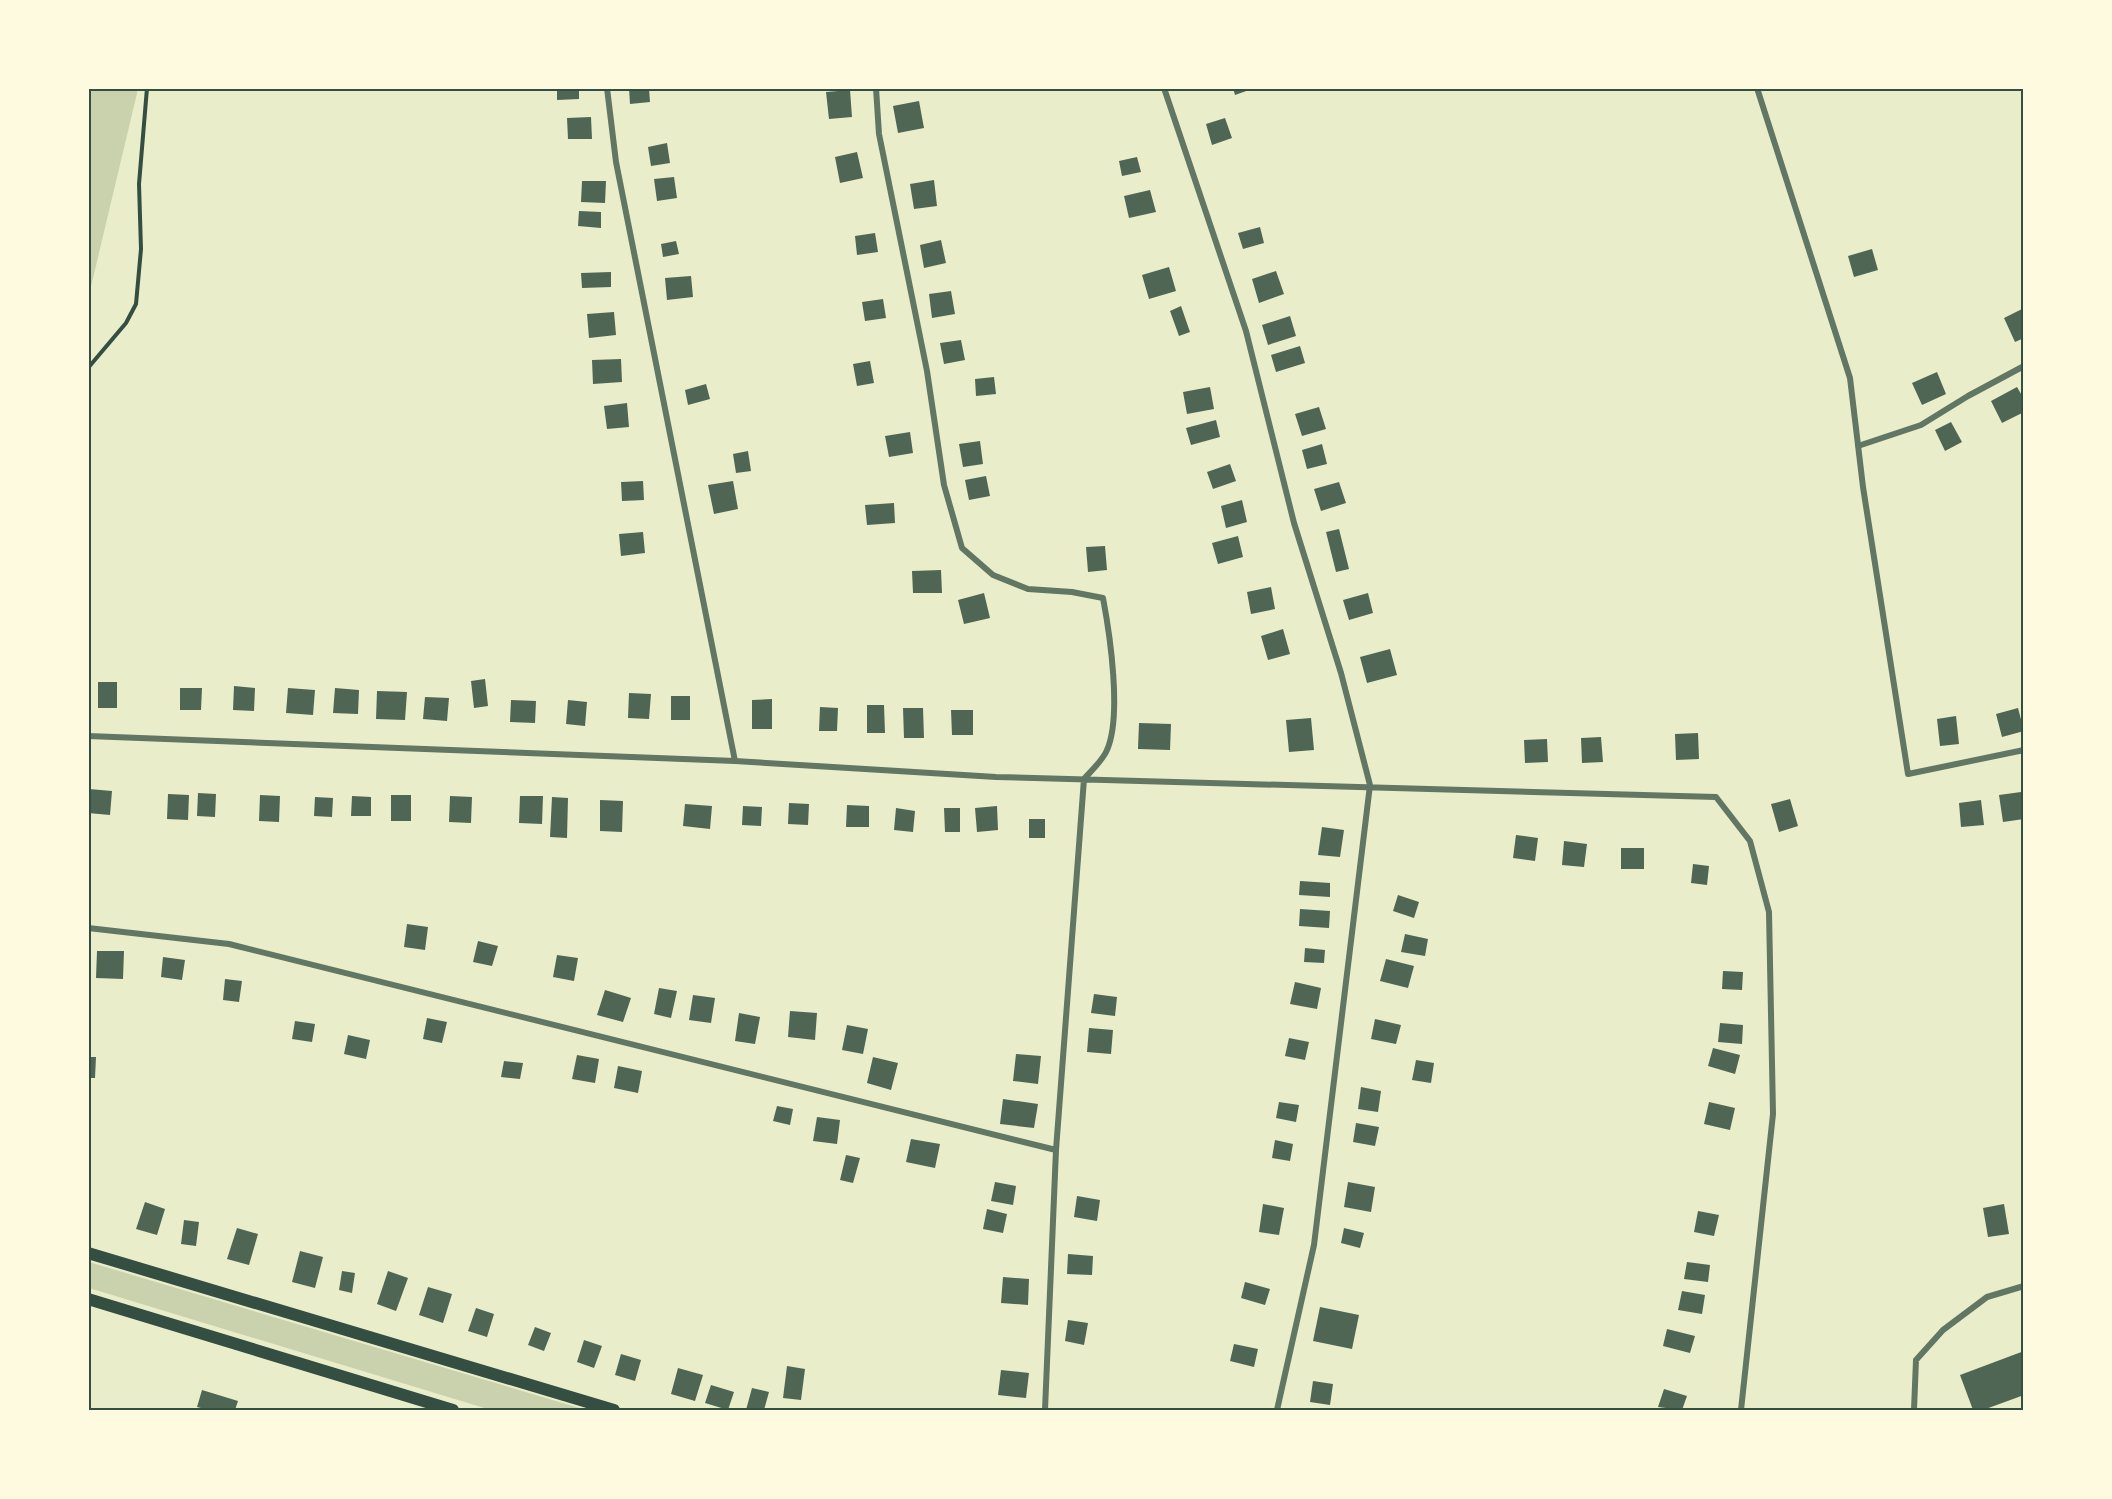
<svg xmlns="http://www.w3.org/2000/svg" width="2112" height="1499" viewBox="0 0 2112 1499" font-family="Barlow,sans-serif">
	<rect width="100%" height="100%" fill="#e9edc9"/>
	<path fill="#cad2ad" d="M89,88L138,89L89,295L88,89Z
		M89,1262L586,1410H491L89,1288Z"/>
	<path fill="#4f6655" d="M557,88H579V99L557,100Z
		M629,88H649L650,102L630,104Z
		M1233,88H1252V89L1235,95Z
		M850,90L852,117L829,119L826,92Z
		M919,101L924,128L898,133L893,106Z
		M591,117L592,139H568L567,118Z
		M1225,118L1232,138L1212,145L1206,124Z
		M667,143L670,163L651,166L648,147Z
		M857,152L863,178L840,183L835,157Z
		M1137,157L1141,172L1122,176L1119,161Z
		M674,177L677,198L657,201L654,179Z
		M934,180L937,206L914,209L910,184Z
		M582,181H606L605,203L581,202Z
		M1150,190L1156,212L1129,218L1124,196Z
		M579,211L601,212V228L578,226Z
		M1260,227L1264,243L1243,249L1238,233Z
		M875,233L878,252L857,255L855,236Z
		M941,240L946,263L924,268L920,245Z
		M676,241L679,254L663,257L661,244Z
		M1872,249L1878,270L1854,277L1848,256Z
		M1169,267L1176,291L1149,299L1142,275Z
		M1276,271L1284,294L1259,303L1252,279Z
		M611,272V287L582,288L581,273Z
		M691,276L693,297L667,300L665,278Z
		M951,291L955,314L932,318L929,294Z
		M883,299L886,318L865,321L862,302Z
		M1181,306L1190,332L1179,336L1170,311Z
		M2024,308V338L2015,342L2004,318Z
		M614,312L616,335L589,338L587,314Z
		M1290,316L1296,336L1268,345L1262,325Z
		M961,340L965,360L944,364L940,343Z
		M1300,346L1305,363L1276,372L1271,355Z
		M621,359L622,382L593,384L592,360Z
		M870,361L874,383L857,386L853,364Z
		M1937,372L1946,394L1922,405L1912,383Z
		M994,377L996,394L976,396L975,379Z
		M706,384L710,399L688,405L685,390Z
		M1210,387L1214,409L1187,414L1183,392Z
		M2017,387L2024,399V412L2002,423L1991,401Z
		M627,403L629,427L607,429L604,406Z
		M1319,407L1326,429L1302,436L1295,414Z
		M1216,420L1220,437L1191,445L1186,428Z
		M1951,422L1962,442L1945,451L1935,430Z
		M910,432L913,453L889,457L885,436Z
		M980,441L983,464L963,467L959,444Z
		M1322,444L1327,464L1307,469L1302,450Z
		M748,451L751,471L736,473L733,454Z
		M1230,464L1236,481L1213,489L1207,472Z
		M986,476L990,496L969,500L965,480Z
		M643,481L644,500L622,501L621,482Z
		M733,481L738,509L714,514L708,485Z
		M1339,482L1346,503L1321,511L1314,489Z
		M1242,500L1247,522L1226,528L1221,506Z
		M894,503L895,523L867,525L865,505Z
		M1339,529L1349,569L1336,572L1326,532Z
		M643,532L645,553L621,556L619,534Z
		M1238,536L1243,557L1218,564L1212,543Z
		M1105,546L1107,570L1088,572L1086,547Z
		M941,570L942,593H913L912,571Z
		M1271,587L1275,609L1251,614L1247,592Z
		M984,593L990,618L964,624L958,600Z
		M1368,593L1373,613L1349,620L1343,600Z
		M1283,629L1290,654L1268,660L1261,636Z
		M1390,649L1397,675L1367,683L1360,657Z
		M485,679L488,706L474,708L471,681Z
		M98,682H117V708H98Z
		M234,686L255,688L254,711L233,710Z
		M180,688H202L201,710H180Z
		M288,688L315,690L313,715L286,713Z
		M335,688L359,690L358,714L333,713Z
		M377,691L407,692L405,720L376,719Z
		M629,693L651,694L649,719L628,718Z
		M671,696H690V720H671Z
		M425,697L449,698L447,721L423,719Z
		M772,699V729H752V700Z
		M511,700L536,701L535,723L510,722Z
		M568,700L587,702L585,726L566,724Z
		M867,705H884L885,733H867Z
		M820,707L838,708L837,731H819Z
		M903,708H923L924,738H904Z
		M2018,708L2024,731L2002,737L1996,714Z
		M951,710H973V735H952Z
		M1956,716L1959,744L1940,746L1937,719Z
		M1311,718L1314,750L1289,752L1286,720Z
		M1139,723L1171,724L1170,750L1138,749Z
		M1698,733L1699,759L1676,760L1675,734Z
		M1601,737L1603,762L1582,763L1581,738Z
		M1547,739L1548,762L1525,763L1524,740Z
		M89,789L112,791L110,815L88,813Z
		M2021,792L2024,819L2003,822L1999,795Z
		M198,793L216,794L215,817L197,816Z
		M168,794L189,795L188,820L167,819Z
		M260,795L280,796L279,822L259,821Z
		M391,795H411V821H391Z
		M352,796L371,797V816H351Z
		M450,796L472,797L471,823L449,822Z
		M520,796H543L542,824L519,823Z
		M315,797L333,798L332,817L314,816Z
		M552,797L568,798L567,838L550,837Z
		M1790,799L1798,826L1779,832L1771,804Z
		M600,800L623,801L622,832L600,831Z
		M1981,800L1984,825L1961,827L1959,803Z
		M789,803L809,804L808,825L788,824Z
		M685,804L712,806L710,829L683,826Z
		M847,805L869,806V827H846Z
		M743,806L762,807L761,826L742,825Z
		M997,806L998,830L977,832L975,808Z
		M896,808L915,811L913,832L894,830Z
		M944,808H960V832H945Z
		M1029,819H1045V838H1029Z
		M1322,827L1344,830L1340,857L1318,855Z
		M1516,835L1538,838L1535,861L1513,858Z
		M1564,841L1587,844L1584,867L1562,865Z
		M1621,848H1644V869H1621Z
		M1693,864L1709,866L1707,885L1691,883Z
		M1300,881L1330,883V897L1299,895Z
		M1398,895L1419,902L1414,918L1393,911Z
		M1300,909L1330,911L1329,928L1299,926Z
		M407,924L428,927L425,950L404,947Z
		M1405,934L1428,939L1425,956L1401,952Z
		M478,941L498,946L492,966L473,962Z
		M1305,948L1325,950L1324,963L1304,962Z
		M97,951H124L123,979L96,978Z
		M557,955L578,958L574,981L553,977Z
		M163,957L185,960L182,980L161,977Z
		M1386,959L1414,966L1408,988L1380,981Z
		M1723,971L1743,972L1742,990L1722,989Z
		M225,979L242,981L239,1002L223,1000Z
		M1295,982L1321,988L1317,1009L1290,1004Z
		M659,988L677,991L671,1018L654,1014Z
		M605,990L631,998L623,1022L597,1015Z
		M1094,994L1117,997L1115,1016L1091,1013Z
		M693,995L715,998L711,1023L689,1020Z
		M790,1011L817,1013L815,1040L788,1037Z
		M739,1013L760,1017L755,1044L735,1041Z
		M427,1018L447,1022L442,1043L423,1039Z
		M1375,1019L1401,1025L1396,1044L1371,1039Z
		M295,1021L315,1024L312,1042L292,1039Z
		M1720,1023L1743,1025L1742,1044L1718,1042Z
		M847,1025L868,1029L863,1054L842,1050Z
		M1089,1028L1113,1030L1111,1054L1087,1052Z
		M348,1035L370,1040L366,1059L344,1054Z
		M1289,1038L1309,1042L1305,1060L1285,1056Z
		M1713,1048L1740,1055L1735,1074L1708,1066Z
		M1016,1054L1041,1056L1038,1084L1013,1081Z
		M577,1055L599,1059L595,1083L572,1079Z
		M88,1057H96L95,1078H88Z
		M873,1057L898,1063L891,1090L867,1083Z
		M1416,1060L1434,1063L1431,1083L1412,1080Z
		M504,1061L523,1063L520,1079L501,1077Z
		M618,1066L642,1071L638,1093L614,1088Z
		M1361,1087L1381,1091L1378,1112L1358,1109Z
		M1003,1099L1038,1104L1034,1128L1000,1124Z
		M1279,1102L1299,1105L1296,1122L1276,1118Z
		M1709,1102L1735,1108L1730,1130L1704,1124Z
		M777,1106L793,1109L790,1125L773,1121Z
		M817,1117L840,1120L837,1144L813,1141Z
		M1356,1123L1379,1127L1375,1146L1353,1142Z
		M911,1139L940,1144L935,1168L906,1162Z
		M1275,1140L1293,1144L1290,1161L1272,1158Z
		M846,1155L860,1158L853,1183L840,1180Z
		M995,1182L1016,1186L1013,1205L991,1201Z
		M1348,1182L1375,1187L1371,1212L1344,1207Z
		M1077,1196L1100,1200L1097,1221L1074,1217Z
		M145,1202L165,1209L157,1235L136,1229Z
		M1263,1204L1284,1208L1279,1235L1259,1232Z
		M2004,1204L2009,1234L1988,1237L1983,1208Z
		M987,1209L1007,1214L1003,1233L983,1229Z
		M1698,1211L1719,1215L1714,1236L1694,1232Z
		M184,1220L199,1222L196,1246L181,1244Z
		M237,1228L258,1234L249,1265L227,1259Z
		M1344,1228L1364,1233L1360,1248L1341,1243Z
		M300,1251L323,1257L315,1288L292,1282Z
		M1068,1254L1093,1256L1092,1275L1067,1274Z
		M1687,1262L1710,1265L1708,1282L1684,1279Z
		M342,1271L355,1273L352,1293L339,1290Z
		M388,1271L408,1278L396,1311L377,1304Z
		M1003,1277L1029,1279L1028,1305L1001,1303Z
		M1245,1282L1270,1289L1265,1305L1241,1298Z
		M428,1287L452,1294L443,1323L419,1315Z
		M1682,1291L1705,1295L1702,1314L1678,1310Z
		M1320,1307L1359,1315L1352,1349L1313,1341Z
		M476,1308L494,1314L487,1337L468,1331Z
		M1068,1320L1088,1323L1084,1345L1065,1341Z
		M535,1327L551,1333L544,1351L528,1345Z
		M1667,1329L1695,1336L1690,1353L1663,1346Z
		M584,1340L602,1346L594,1368L577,1362Z
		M1234,1344L1258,1349L1254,1367L1230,1361Z
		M2024,1351V1395L1983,1410H1973L1960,1375Z
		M621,1354L641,1360L635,1381L615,1375Z
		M787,1366L805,1369L801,1400L783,1398Z
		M678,1368L703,1375L695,1401L671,1394Z
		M1001,1370L1029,1373L1026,1398L998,1395Z
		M1313,1381L1333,1384L1330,1405L1310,1402Z
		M711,1385L734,1392L728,1410L705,1403Z
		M752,1388L769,1392L764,1410H746Z
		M1664,1389L1687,1396L1682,1410L1658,1407Z
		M202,1390L238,1401L235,1410H209L197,1407Z"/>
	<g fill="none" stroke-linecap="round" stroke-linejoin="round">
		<path stroke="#344e41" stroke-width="4" d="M88,368L126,323L136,304L141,249L139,184L147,88"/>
		<path stroke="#617663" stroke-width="6" d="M607,88L616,162L735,761
			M876,88L879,134L927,371L944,485L962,548L993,575L1028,589L1072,592L1103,598C1110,635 1122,716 1107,750C1103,760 1091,771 1084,779L1056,1150L1045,1410
			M1164,88L1246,331L1294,523L1341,673L1370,785L1314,1245L1277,1410
			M1757,88L1850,378L1863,487L1908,774L2024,750
			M1858,446L1921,425L1968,396L2024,366
			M88,736L735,761L996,777L1716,797L1750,841L1769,912L1773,1114L1741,1410
			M88,928L229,944L1056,1150
			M1914,1410L1916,1360L1943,1330L1987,1297L2024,1286"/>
		<path stroke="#344e41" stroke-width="12" d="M88,1253L614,1410
			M88,1299L453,1410"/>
	</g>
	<rect width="2112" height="1499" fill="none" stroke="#fefae0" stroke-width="180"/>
	<rect x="90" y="90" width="1932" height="1319" fill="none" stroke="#344e41" stroke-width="2"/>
</svg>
